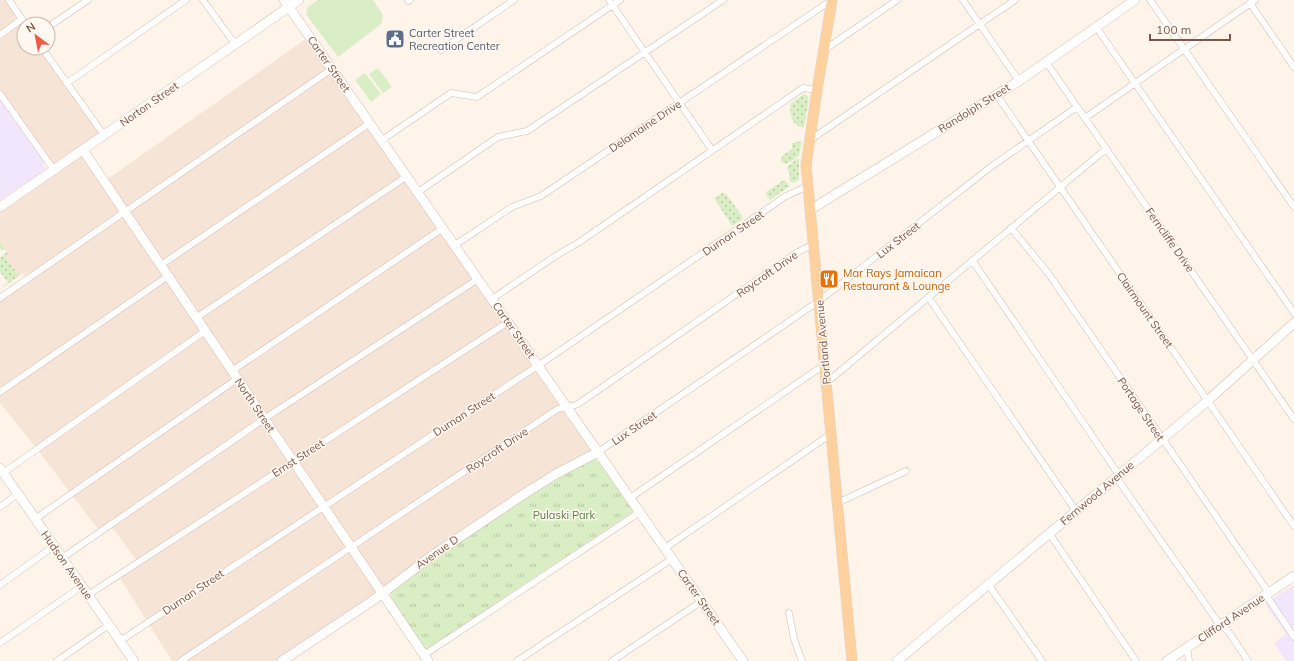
<svg xmlns="http://www.w3.org/2000/svg" width="1294" height="661" viewBox="0 0 1294 661" font-family="Mulish,sans-serif">
	<defs>
		<pattern id="grass-dots" width="8" height="8" patternUnits="userSpaceOnUse"><rect width="8" height="8" fill="#daeec6"/><path d="M2 2h.1M6 6h.1" fill="none" stroke="#b6c4a3" stroke-width="1.8" stroke-linecap="round"/></pattern>
		<pattern id="park-tufts" width="24" height="20" patternUnits="userSpaceOnUse"><rect width="24" height="20" fill="#daeec6"/><path d="M3 7l-1-3M5 7V3M7 7l1-3M15 17l-1-3M17 17v-4M19 17l1-3" fill="none" stroke="#b6c4a3"/></pattern>
	</defs>
	<rect width="100%" height="100%" fill="#fef4e9"/>
	<path fill="#f6e5d7" d="M0,0H9L24,24V48H42L104,135L83,150L105,181L310,36L598,452L281,661H188L186,658L181,661H172L118,575L138,562L110,525L100,532L37,449L0,403V298L27,279L23,273L19,276L5,257L9,254L0,241V213L78,158L83,151L54,170L0,94Z"/>
	<path fill="#f1e6fb" d="M0,100L43,161L45,168L44,171L32,181L26,182L0,200Z
		M1294,585V661H1286L1274,643L1286,634L1265,604Z"/>
	<path fill="url(#grass-dots)" d="M804,94L806,95L809,98L804,128C791,126 789,113 791,103Z
		M802,141L799,156L787,164L783,163L780,160L782,158V156L792,149V143Z
		M797,159H799V180L792,183L789,179L790,174L787,168L788,166Z
		M784,180L786,181L790,186L770,200L766,195L767,191Z
		M722,193L726,194L742,216V220L732,226L714,198Z
		M0,241L9,254L5,257L19,276L3,287V286L8,282L0,272V258L7,252L4,249L1,250L0,248Z"/>
	<path fill="url(#park-tufts)" d="M595,459L602,465L633,510V512L427,649L423,648L391,599V593L395,587L432,559L547,482Z"/>
	<path fill="#daeec6" d="M318,0H373L383,15L381,24L338,57L306,14L308,7Z
		M378,68L392,87L383,93L369,74Z
		M365,73L381,94L371,102L355,80Z"/>
	<g fill="none" stroke-linecap="round" stroke-linejoin="round">
		<defs>
			<path id="street" d="M9,0L25,24
				M203,0L235,44
				M609,0L712,150
				M963,0L1019,81
				M1150,0L1294,207
				M408,1L410,0
				M1250,3L1294,67
				M48,27L88,0
				M1096,27L1294,313
				M0,35L22,19
				M42,48L104,135
				M441,50L514,0
				M824,50L897,0
				M1046,62L1294,419
				M67,83L186,0
				M0,94L54,170
				M996,94L1294,526
				M1085,118L1255,0
				M382,140L451,93L477,97L620,0
				M810,140L1015,0
				M418,192L498,137L527,131L723,0
				M1011,228L1048,273L1269,593
				M455,245L512,207L541,196L832,0
				M972,260L1119,475
				M161,265L370,123
				M928,297L1076,511
				M0,298L333,68
				M492,299L557,255L578,243L803,88L817,90
				M196,318L407,176
				M232,371L443,228
				M826,383L1106,149
				M0,392L168,276
				M598,452L819,301L992,166L1077,107
				M3,473L205,331
				M1116,477L1220,625L1228,631L1248,661
				M630,498L824,365
				M837,503L906,471
				M0,507L18,494
				M35,519L237,379
				M1049,533L1136,661
				M665,548L831,434
				M62,558L264,419L478,279
				M988,584L1042,661
				M0,585L54,546
				M88,595L508,322
				M1266,595L1294,637
				M789,613L794,639L802,661
				M120,641L539,365L786,196L808,186
				M0,643L82,586
				M1187,647L1189,661
				M424,655L640,512
				M57,661L109,625
				M181,661L556,410C563,406 571,407 578,404L796,253L814,244
				M517,661L672,559
				M612,661L702,601"/>
			<path id="secondary" d="M284,0L743,661
				M83,150L428,661
				M0,207L299,0
				M810,210L1019,81L1135,0
				M0,468L134,661
				M282,661L375,599L430,557L527,492L556,474L598,452
				M897,661L1204,404L1294,323
				M1167,661L1294,576"/>
			<path id="primary" d="M832,0L817,90L806,165L852,661"/>
		</defs>
		<use href="#street" stroke="#d4bcb0" stroke-width="7"/>
		<use href="#secondary" stroke="#dabdb0" stroke-width="10"/>
		<use href="#primary" stroke="#ddd3d0" stroke-width="11"/>
		<use href="#street" stroke="#fff" stroke-width="6"/>
		<use href="#secondary" stroke="#fff" stroke-width="9"/>
		<use href="#primary" stroke="#ffd19f" stroke-width="10"/>
	</g>
	<defs>
		<symbol id="civic-square" viewBox="-11 -11 22 22"><rect x="-9" y="-9" width="18" height="18" rx="4" fill="#5c6f8a" stroke="#fff8f1"/><path d="M-.6-6.5H3V-4.5H.6V-3L4-1V1h2V6H-6V1h2V-1L-.6-3ZM-1.2 2.5V6h2.4V2.5Z" fill="#fff"/></symbol>
		<symbol id="restaurant-square" viewBox="-11 -11 22 22"><rect x="-9" y="-9" width="18" height="18" rx="4" fill="#e8710a" stroke="#fff8f1"/><path d="M-5-6h1v4h1v-4h1v4h1v-4h1v5L-1.5 .5V6h-2V.5L-5-1ZM5-6V6H3V1.5H1.5Q1.5-4 5-6Z" fill="#fff"/></symbol>
	</defs>
	<g fill-rule="evenodd">
		<use href="#civic-square" x="384" y="28" width="22" height="22"/>
		<use href="#restaurant-square" x="818" y="268" width="22" height="22"/>
	</g>
	<g text-anchor="middle" stroke-width="3" stroke-linejoin="round" paint-order="stroke">
		<g font-size="11" fill="#4e5e75" stroke="#fff8f1" text-anchor="start">
			<text x="409" y="37">Carter Street<tspan x="409" dy="13">Recreation Center</tspan></text>
		</g>
		<g font-size="11" fill="#7c564a" stroke="#fff8f1">
			<text transform="translate(329 64) rotate(55)" y="4">Carter Street</text>
			<text transform="translate(149 104) rotate(-35)" y="4">Norton Street</text>
			<text transform="translate(974 108) rotate(-32)" y="4">Randolph Street</text>
			<text transform="translate(645 126) rotate(-34)" y="4">Delamaine Drive</text>
			<text transform="translate(733 233) rotate(-34)" y="4">Durnan Street</text>
			<text transform="translate(898 240) rotate(-38)" y="4">Lux Street</text>
			<text transform="translate(1170 240) rotate(55)" y="4">Ferncliffe Drive</text>
			<text transform="translate(767 274) rotate(-35)" y="4">Roycroft Drive</text>
			<text transform="translate(1145 310) rotate(55)" y="4">Clairmount Street</text>
			<text transform="translate(514 330) rotate(55)" y="4">Carter Street</text>
			<text transform="translate(823 342) rotate(-95)" y="4">Portland Avenue</text>
			<text transform="translate(255 405) rotate(56)" y="4">North Street</text>
			<text transform="translate(1141 409) rotate(56)" y="4">Portage Street</text>
			<text transform="translate(464 414) rotate(-33)" y="4">Durnan Street</text>
			<text transform="translate(634 428) rotate(-34)" y="4">Lux Street</text>
			<text transform="translate(497 450) rotate(-34)" y="4">Roycroft Drive</text>
			<text transform="translate(298 458) rotate(-33)" y="4">Ernst Street</text>
			<text transform="translate(1097 493) rotate(-40)" y="4">Fernwood Avenue</text>
			<text transform="translate(437 552) rotate(-35)" y="4">Avenue D</text>
			<text transform="translate(67 565) rotate(55)" y="4">Hudson Avenue</text>
			<text transform="translate(193 592) rotate(-34)" y="4">Durnan Street</text>
			<text transform="translate(699 597) rotate(55)" y="4">Carter Street</text>
			<text transform="translate(1231 618) rotate(-34)" y="4">Clifford Avenue</text>
		</g>
		<g font-size="11" fill="#c56008" stroke="#fff8f1" text-anchor="start">
			<text x="843" y="277">Mar Rays Jamaican<tspan x="843" dy="13">Restaurant &amp; Lounge</tspan></text>
		</g>
		<g font-size="11" fill="#577c3e" stroke="#fff8f1">
			<text x="564" y="519">Pulaski Park</text>
		</g>
	</g>
	<g transform="translate(36 36) rotate(328)"><circle r="19" fill="#fff8f1" stroke="#cbb7ae"/>
	<path d="M0-3L7 15L0 10L-7 15Z" fill="#f05a47"/>
	<text y="-6" font-size="11" font-weight="bold" text-anchor="middle" fill="#7c564a">N</text>
	</g>
	<path d="M1150 34v6h80v-6" fill="none" stroke="#7c564a" stroke-width="2"/>
	<text x="1156" y="34" font-size="12" fill="#7c564a" stroke="#fff8f1" stroke-width="3" paint-order="stroke">100 m</text>
</svg>
